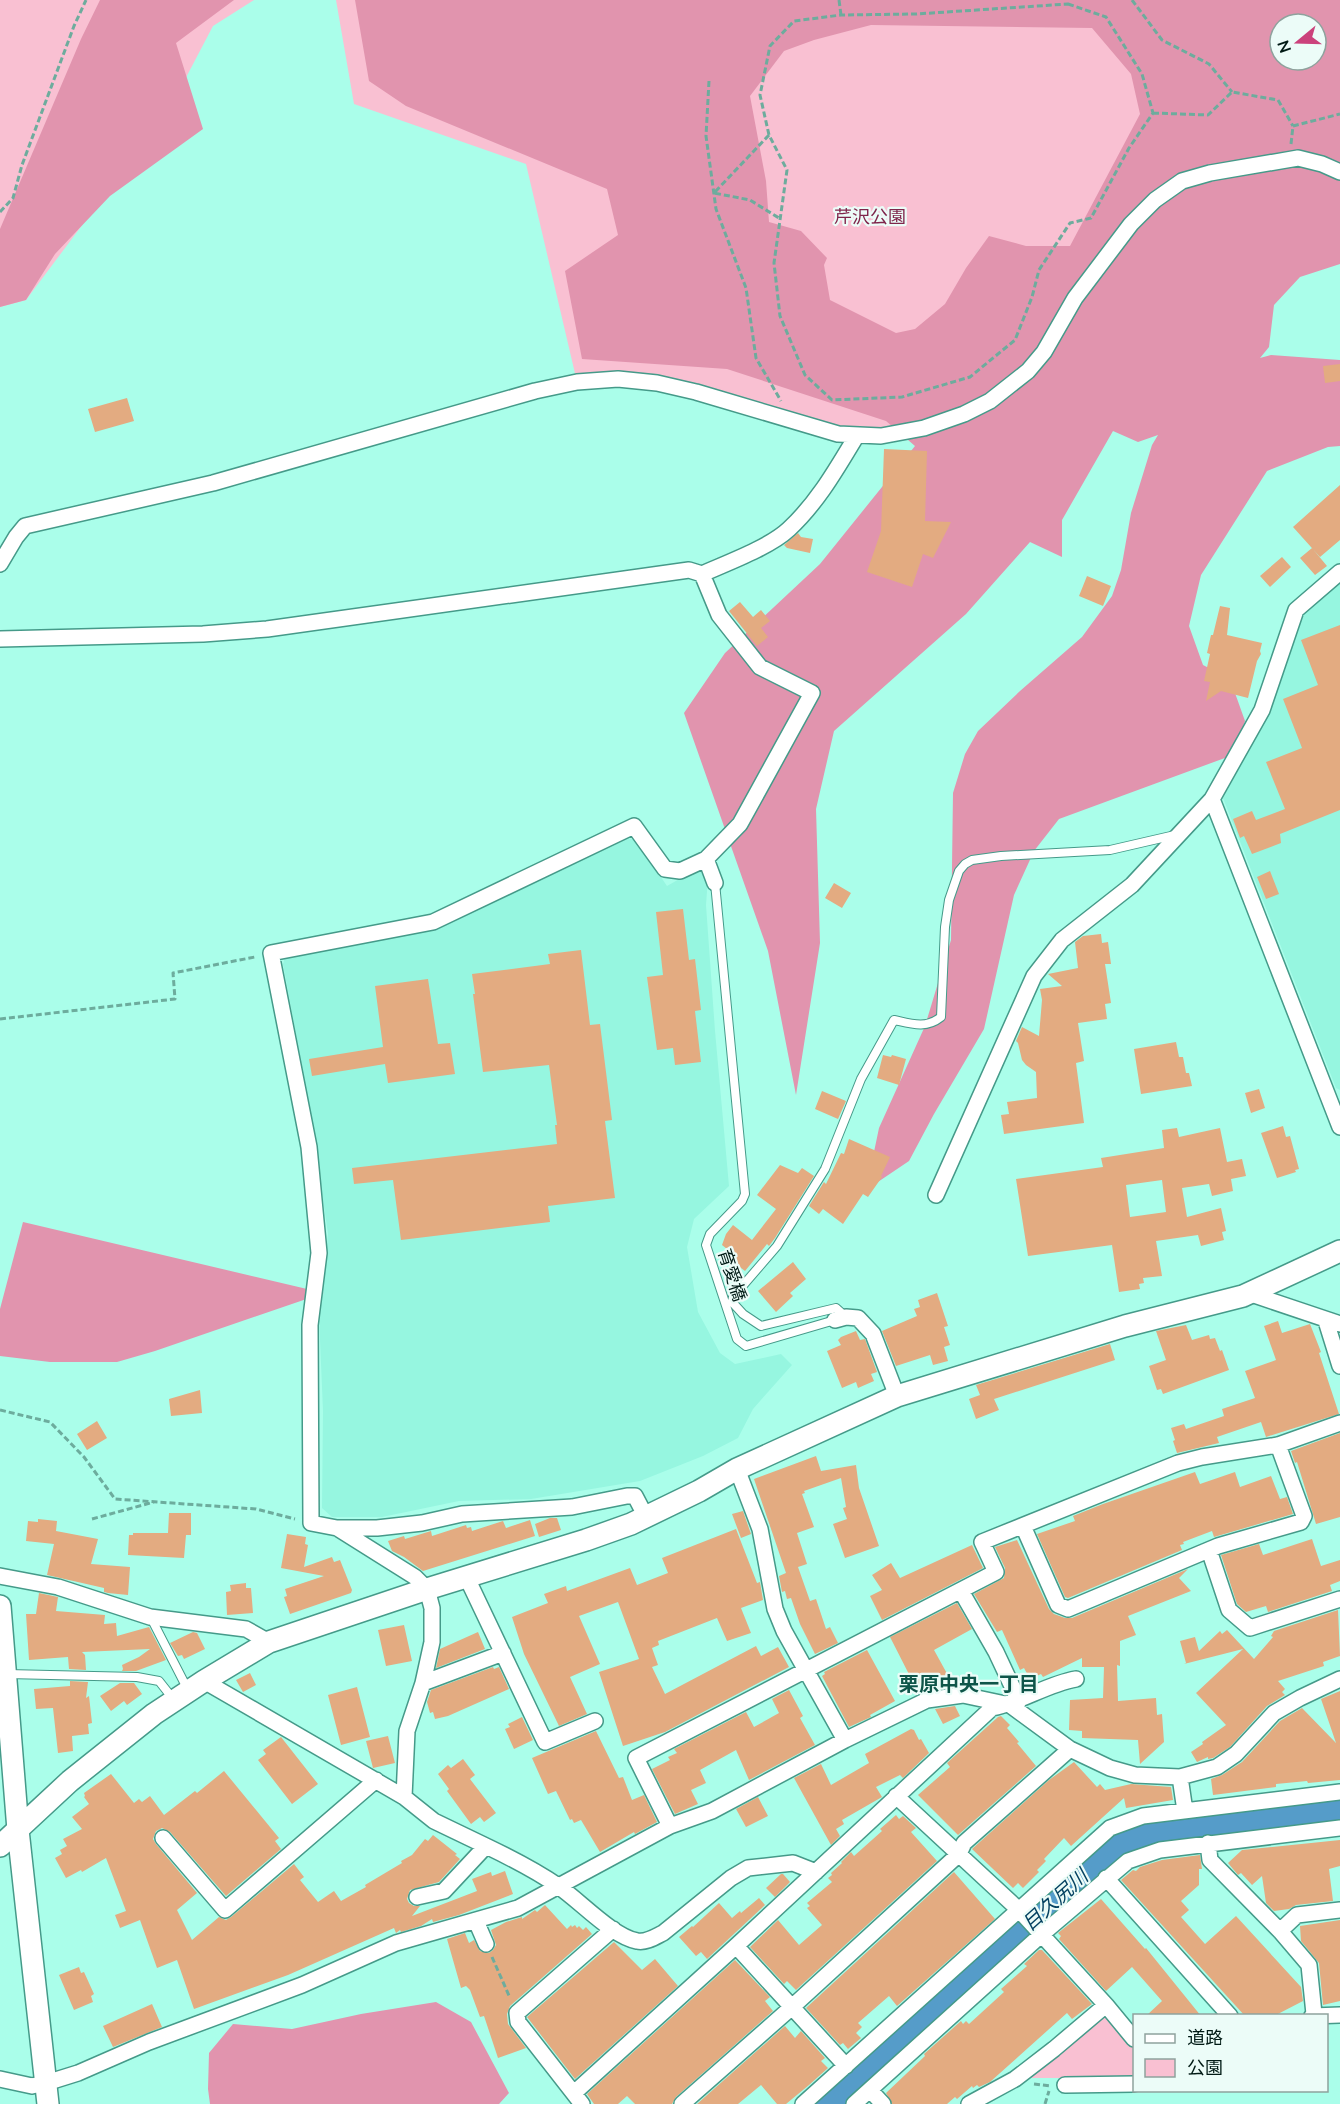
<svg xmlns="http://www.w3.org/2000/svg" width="1340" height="2104" viewBox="0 0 1340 2104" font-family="'Nunito Sans','Noto Sans JP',sans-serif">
	<rect width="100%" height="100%" fill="#aafeea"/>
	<path fill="#96f6e0" d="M1340,583V1090L1336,1088L1223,798L1269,713L1304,613Z
		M623,837L636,840L667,886L697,869L708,878L706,905L715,1031L729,1186L694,1219L687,1247L698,1312L720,1353L735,1364L781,1354L792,1365L753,1409L738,1438L703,1456L640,1481L531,1499L459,1501L382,1517H332L322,1508L323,1411L319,1316L328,1234L310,1110L283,964L286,954L435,926L499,900Z"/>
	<path fill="#f9c0d2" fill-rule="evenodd" d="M0,0H254L213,26L170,108L26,300L0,307Z
		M336,0H1340V172L924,428L838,434L697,392L577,382L526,164L354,104ZM1280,24H1316V60H1280Z
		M1102,2016L1110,2019L1134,2047V2078H1028L1042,2069Z"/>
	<path fill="#e194ae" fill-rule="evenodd" d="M100,0H234L176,43L203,129L110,196L55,254L26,300L0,307V229L81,39Z
		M355,0H1340V264L1300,277L1274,305L1269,347L1260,358L1271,355L1340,360V446L1328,447L1267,471L1201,575L1189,626L1203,665L1230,679L1245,721L1233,755L1059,819L1034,851L1014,895L984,1029L934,1114L909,1161L866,1190L879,1128L925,1026L951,940L953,793L965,754L978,731L1020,691L1082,637L1112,596L1121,570L1131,513L1152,445L1158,435L1138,442L1113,431L1062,520V557L1030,542L966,614L834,731L816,809L820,943L796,1095L768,951L684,713L725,653L820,564L915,446L886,421L727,369L582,359L565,271L618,235L607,189L406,106L369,81ZM1280,24H1316V60H1280ZM871,25L1092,28L1131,74L1140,114L1070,246H1026L989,236L966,268L945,304L915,329L896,333L830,300L824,265L827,258L801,231L769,222L766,181L750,96L784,51L814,40Z
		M23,1222L324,1293L155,1351L117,1362H50L0,1356V1309Z
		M436,2002L471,2022L509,2093L499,2104H210L208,2089L209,2053L233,2024L292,2029L361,2014Z"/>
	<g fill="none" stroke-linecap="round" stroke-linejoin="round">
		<path stroke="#559cc9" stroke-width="33" d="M825,2104L1111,1850L1133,1839L1145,1835L1340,1811"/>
	</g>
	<path fill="#e3ab81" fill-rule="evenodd" d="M1340,364V381L1325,383L1323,366Z
		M127,398L134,421L95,432L88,409Z
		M884,449L927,451L925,521L951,522L933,558L923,554L912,587L867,572L881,531Z
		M1340,485V540L1320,557L1293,527Z
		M798,533L801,537L813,539L810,553L787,548L784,545Z
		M1312,548L1327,566L1315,575L1300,558Z
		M1282,557L1291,567L1270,587L1260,576Z
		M1087,576L1111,586L1103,606L1079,596Z
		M740,602L753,617L761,610L770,621L761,628L768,637L757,646L729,611Z
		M1220,606L1230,608L1227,635L1262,643L1260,651L1261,654L1257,661L1248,698L1221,691L1206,701L1210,682L1204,681L1210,654L1207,653L1211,635H1213Z
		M1340,625V810L1280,834L1281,843L1252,854L1244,836L1240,838L1233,819L1252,811L1256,820L1285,809L1266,762L1302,748L1283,699L1318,685L1301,640Z
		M1270,871L1279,894L1266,899L1257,877Z
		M834,883L851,893L842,908L825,898Z
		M683,909L689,960L695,959L701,1010L695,1011L701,1062L675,1065L673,1048L657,1050L647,977L663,975L656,912Z
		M1101,934L1102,943L1108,942L1111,964H1105L1111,1003L1105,1004L1107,1019L1078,1023L1084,1061L1076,1063L1084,1123L1004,1134L1001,1115L1009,1114L1007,1102L1037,1098L1036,1072L1026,1065L1022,1060L1018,1043L1016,1041L1022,1027L1039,1036L1042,1000L1040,989L1062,986L1048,974L1078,968L1075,942L1083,936Z
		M581,950L590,1025L600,1024L612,1120L605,1121L615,1198L548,1206L550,1222L401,1240L393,1180L354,1184L352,1168L557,1144L555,1125H557L549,1065L483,1072L473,994H475L472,974L550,964L548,954Z
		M428,979L438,1044L450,1043L455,1074L388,1083L385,1064L312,1076L309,1059L383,1047L375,986Z
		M1176,1042L1179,1057H1183L1186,1073H1189L1192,1086L1141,1094L1134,1049Z
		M883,1055L891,1057L892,1055L906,1059L899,1085L877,1078Z
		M1259,1089L1265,1108L1251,1113L1245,1093Z
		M822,1091L846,1101L838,1119L815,1109Z
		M1283,1126L1286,1137L1290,1136L1299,1169L1295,1170L1296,1172L1277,1178L1261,1133Z
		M1177,1128L1179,1137L1220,1128L1227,1162L1242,1159L1246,1176L1231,1179L1233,1191L1212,1196L1209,1184L1182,1188L1187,1217L1221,1208L1226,1231L1222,1232L1224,1240L1201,1246L1198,1235L1156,1241L1162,1276L1143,1278L1144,1283L1139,1284L1140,1289L1119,1292L1112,1245L1028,1256L1016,1179L1103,1167L1101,1158L1164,1148L1162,1130ZM1162,1180L1166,1212L1130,1217L1126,1185Z
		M849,1139L890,1157L881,1176L882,1177L868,1197L863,1194L843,1224L823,1209L819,1214L809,1206L824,1182L826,1184L841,1153L844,1154Z
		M780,1165L798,1173L802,1168L814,1176L775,1238L769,1246L767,1244L745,1271L723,1254L727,1249L722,1245L726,1234L733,1225L752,1240L776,1209L757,1195Z
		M793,1262L806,1279L790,1293L793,1296L776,1312L758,1291Z
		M937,1293L948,1326L944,1327L950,1345L944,1347L948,1361L933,1365L930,1355L896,1366L882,1331L917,1316L914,1309L920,1307L918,1300Z
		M1278,1321L1282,1333L1310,1324L1321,1352L1319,1353L1339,1414L1266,1437L1261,1422L1217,1437L1219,1443L1177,1453L1173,1441L1175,1440L1171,1428L1184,1424L1186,1429L1224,1416L1222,1409L1255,1398L1245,1371L1276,1360L1264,1326Z
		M1186,1325L1192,1340L1209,1335L1210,1339L1215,1338L1220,1351L1222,1350L1229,1370L1163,1394L1161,1389L1157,1390L1149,1366L1166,1360L1156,1331Z
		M856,1331L860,1340L865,1339L877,1372L871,1374L874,1381L858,1388L856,1382L842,1388L827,1351L841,1345L838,1340L841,1337Z
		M1110,1344L1115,1360L994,1399L999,1410L976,1419L969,1399L980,1395L976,1385Z
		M200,1390L202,1413L171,1416L169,1399Z
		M97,1421L107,1438L87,1450L77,1434Z
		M1340,1433V1517L1316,1524L1297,1462L1295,1463L1291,1451Z
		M816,1456L821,1471L856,1465L859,1488L879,1546L845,1558L833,1524L847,1519L843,1508L846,1507L841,1478L804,1491L805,1493L802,1494L814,1527L797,1533L807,1564L798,1567L810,1601L816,1599L826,1629L830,1627L838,1643L815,1654L800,1624L791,1598L787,1599L785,1591L782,1592L779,1576L786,1573L754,1479Z
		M1195,1472L1200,1484L1235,1472L1240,1487L1271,1476L1280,1499L1287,1497L1293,1514L1214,1537L1212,1531L1183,1542L1184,1544L1180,1545L1182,1550L1068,1598L1065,1597L1037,1534L1075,1521L1073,1516L1103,1504Z
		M743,1511L751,1534L741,1538L732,1514Z
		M169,1513H191V1535H186L184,1558L128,1555L129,1535H133V1533H168Z
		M550,1518H557L561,1530L539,1537L535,1524Z
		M38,1519L57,1521L56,1531L98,1539L91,1564L130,1567L128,1595L108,1593L104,1592V1588L47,1575L54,1544L26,1541L28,1521L38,1522Z
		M530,1520L535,1536L423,1571L404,1557L392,1551L388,1541L404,1536L405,1539L431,1531L432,1536L466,1525L467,1528L471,1527L472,1531L503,1521L506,1528Z
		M736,1529L757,1583L760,1582L763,1600L741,1608L751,1633L727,1641L717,1618L658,1641L659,1645L652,1648L658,1665L652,1667L665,1694L756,1646L761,1656L778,1647L789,1667L665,1732L623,1746L599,1672L639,1659L618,1602L579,1616L600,1664L570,1677L587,1714L559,1726L524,1654L512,1617L548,1603L544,1594L566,1586L567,1591L630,1568L637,1585L668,1573L662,1558Z
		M287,1534L306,1537L305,1544L308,1545L304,1567L332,1557L334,1562L340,1560L352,1590L351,1593L290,1614L284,1597L287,1596L285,1589L324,1576L281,1568Z
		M1312,1539L1321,1566L1340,1560V1581L1330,1585L1332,1591L1268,1612L1266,1606L1246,1612L1237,1604L1221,1555L1259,1544L1263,1555Z
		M1017,1540L1049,1609L1054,1614L1065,1618H1072L1188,1569L1179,1578L1191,1591L1128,1616L1136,1635L1120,1641V1666L1117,1665L1118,1701L1156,1698L1157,1715L1162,1714L1164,1742L1140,1764L1138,1740L1082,1738V1731L1069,1730L1070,1700L1103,1698L1104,1667H1082V1658L1043,1677L1041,1674L1030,1679L1024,1668L1020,1670L1002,1630L997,1632L974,1594L1004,1578L1005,1568L995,1547Z
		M972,1545L983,1568L882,1620L870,1596L882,1590L872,1575L891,1563L900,1578Z
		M246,1583V1588H251L253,1613L227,1615L226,1592L231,1591L230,1585Z
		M39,1593L58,1597L56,1611L105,1615L104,1624L116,1623L117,1636L149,1627L166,1660L136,1671H122L123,1669L122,1665L139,1657L150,1649L82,1652L85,1655L86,1670L69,1669L68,1657L29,1660L26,1614H36Z
		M957,1603L972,1629L934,1650L950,1679L943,1683L945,1688L925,1690L923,1687L917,1690L890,1637Z
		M1338,1610L1340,1656L1323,1662L1324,1666L1278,1681L1285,1689L1282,1692L1285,1695L1267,1706L1230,1747L1213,1758L1208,1759V1757L1197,1762L1191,1752L1203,1744L1202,1742L1226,1725L1196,1693L1243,1649L1184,1664L1186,1663L1180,1641L1195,1637L1199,1651L1220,1631L1222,1634L1227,1630L1254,1659L1273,1637L1271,1636L1274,1631Z
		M404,1625L412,1661L386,1666L378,1630Z
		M193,1632L197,1633L205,1649L184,1659L182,1655L178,1656L170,1643Z
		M478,1632L485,1649L436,1668L440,1649Z
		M867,1650L895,1701L870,1715L871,1717L849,1727L822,1676L825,1674L824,1672Z
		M493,1667L494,1669L499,1667L509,1689L448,1716L435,1719L433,1712L430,1713L427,1702L431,1690Z
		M250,1673L256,1685L243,1692L236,1680Z
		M70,1681L88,1682L86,1698L89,1696L92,1723L88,1724L89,1734L72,1736L73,1751L58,1753L53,1708L36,1709L34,1689L70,1686Z
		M120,1683H134L142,1694L127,1705L124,1701L111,1711L100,1696Z
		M357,1687L370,1737L341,1745L328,1695Z
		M789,1690L803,1716L800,1718L815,1745L749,1780L736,1750L700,1770L706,1783L691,1790L698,1804L675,1814L652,1769L670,1760L668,1757L677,1753L674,1749L746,1712L754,1727L779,1713L772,1699Z
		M1340,1691V1780L1308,1783L1307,1781L1276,1784V1787L1213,1795L1211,1779L1222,1775L1242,1762L1280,1721L1302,1708L1336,1743L1321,1699Z
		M955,1706L960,1716L943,1724L935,1709Z
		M1001,1716L1010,1725L1007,1728L1019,1742L1017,1743L1036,1766L958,1835L918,1795L950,1767L947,1763L998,1717Z
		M522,1717L533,1740L514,1749L505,1729L510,1727L508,1724Z
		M911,1729L914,1730L919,1740L921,1739L929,1753L903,1778L900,1775L876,1787L882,1797L842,1820L844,1824L836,1829L840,1836L831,1845L794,1778L821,1764L831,1785L869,1763L865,1754Z
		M596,1731L619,1778L623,1777L632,1800L644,1795L657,1822L635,1834L634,1832L600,1852L581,1820L574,1823L572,1819L570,1820L556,1791L548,1794L532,1758Z
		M388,1736L395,1763L373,1768L366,1741Z
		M281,1737L318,1784L292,1804L258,1760L266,1754L263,1750Z
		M463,1759L475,1775L470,1779L496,1813L484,1822L480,1817L471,1824L447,1791L449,1789L438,1774L448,1765L451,1768Z
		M1074,1762L1097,1787L1100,1784L1105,1790L1131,1784L1171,1787L1173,1800L1126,1808L1124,1798L1071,1846L1064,1838L1044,1859L1046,1861L1037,1870L1039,1872L1023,1888L1018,1883L1013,1888L972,1849L1049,1780Z
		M224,1771L279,1838L275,1841L281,1849L226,1896L170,1832L162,1828L156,1831L153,1839L156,1844L197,1893L177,1910L192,1940L219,1917L226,1920L231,1917L294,1864L304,1877L300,1880L318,1902L334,1891L341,1901L366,1887L365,1885L402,1863L401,1861L412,1855L425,1839L428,1841L433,1835L457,1854L455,1855L460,1859L439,1882L410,1890L407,1899L409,1903L414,1906H420L412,1916L477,1891L472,1879L491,1872L492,1876L505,1871L513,1894L459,1915L433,1922L432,1919L421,1926L401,1932L400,1930L396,1933L394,1928L288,1975L194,2009L177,1960L157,1968L140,1920L120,1928L115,1915L126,1911L106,1858L82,1872L81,1870L66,1878L55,1858L62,1854L60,1850L67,1846L63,1839L82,1829L72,1817L89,1804L84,1797L85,1796L84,1793L111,1774L134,1803L139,1799L142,1802L150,1796L164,1815L195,1791L197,1793Z
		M758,1797L768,1816L746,1827L736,1809Z
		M896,1815L899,1819L903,1816L916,1828L911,1832L937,1861L796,1990L787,1981L784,1984L750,1947L778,1920L799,1945L822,1925L807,1908L810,1906L807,1903L832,1882L828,1878L832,1875L831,1873L842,1863L841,1862L851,1852L854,1856L882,1831L880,1829Z
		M1340,1840V1866L1329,1869L1333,1901L1296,1905L1289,1909L1274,1911L1266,1903L1262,1876L1252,1885L1241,1873L1238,1875L1228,1863L1242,1850Z
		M1200,1855L1202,1869H1199V1885L1181,1901L1189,1910L1181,1917L1205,1944L1236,1916L1301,1987L1303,2001L1274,2016H1245L1121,1880L1133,1870L1136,1871L1140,1867L1162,1860Z
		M954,1872L995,1919L897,2006L889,1996L858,2023L862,2027L856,2033L861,2038L848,2049L843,2043L840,2045L806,2008Z
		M781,1874H783L790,1882L775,1897L766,1888Z
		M759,1898L765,1905L707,1959L701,1952L696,1956L679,1937L692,1926L693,1927L719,1903L732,1918L740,1911L741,1913Z
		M1101,1899L1145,1949L1146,1948L1201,2016H1146L1162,2001L1132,1967L1106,1991L1059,1939L1061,1936L1058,1933Z
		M545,1905L567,1929L571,1925L572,1927L575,1925L577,1928L579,1926L583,1930L586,1927L592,1934L510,2006L507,2014L508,2024L526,2048L498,2058L484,2016L480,2017L470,1990L466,1986L461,1988L447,1939L465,1933L469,1943L474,1940L480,1951L489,1953L493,1950L496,1945L491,1930L506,1922L522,1917V1919L535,1910L537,1912Z
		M1340,1920V2001L1323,2005L1319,1963L1301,1941L1300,1926Z
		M614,1942L642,1970L655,1959L678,1986L575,2079L527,2017Z
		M1039,1950H1042L1092,2004L1072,2019L1067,2013L990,2082L979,2087L977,2085L973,2088L972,2086L957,2099L955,2097L947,2104H892L886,2093L925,2056L924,2054L961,2021L963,2024L966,2021L969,2024L1004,1992L1001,1989L1027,1966L1024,1964Z
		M735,1960L770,1997L765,2001L773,2011L676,2097L672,2104H635L627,2096L618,2104H594L587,2094Z
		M79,1967L81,1973L84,1972L94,1994L91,1996L93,2002L74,2010L59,1975Z
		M152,2004L162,2027L113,2047L103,2026Z
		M785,2026L795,2038L801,2031L825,2058L821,2061L828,2068L809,2085L786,2104H777L761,2085L738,2104H697Z"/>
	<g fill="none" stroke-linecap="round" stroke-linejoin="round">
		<defs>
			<path id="lane" d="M715,883L745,1194L742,1201L710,1234L706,1245L737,1339L746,1346L835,1320
				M846,1317L836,1308L761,1326L743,1314L732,1302L733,1297L777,1246L825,1169L861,1079L894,1020C912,1024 926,1029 941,1017L945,927L949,900L959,871L965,864L972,860L1001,856L1110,850L1175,835
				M151,1618L188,1690
				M7,1674L137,1677L159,1681L174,1700"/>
			<path id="street" d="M0,564L16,537L25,526L213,483L535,391L577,382L618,379L657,383L696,392L838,434L881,436L924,428L964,414L990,401L1028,371L1044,352L1075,298L1131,224L1155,200L1182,181L1210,173L1298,158L1322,164L1340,172
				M0,639L203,634L267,629L689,570L702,574
				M1212,799L1340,1127
				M706,859L715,883
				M936,1195L1034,976L1062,940L1132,885L1212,799L1262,710L1296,610L1340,572
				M1248,1293L1340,1324
				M835,1320L846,1317L858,1318L873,1334L897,1396
				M1326,1321L1340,1366
				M737,1469L760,1529L775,1609L784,1631L845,1740
				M646,1517L635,1496H627L572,1507L462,1514L422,1523L377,1528H337L311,1523L310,1325L319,1253L309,1147L271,953L433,922L634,826L665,869L680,871L706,859L740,824L812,693L760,667L719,615L702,574C727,563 770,547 789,529C818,502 837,468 857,435
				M1023,1526L1058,1605L1068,1609L1218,1546L1301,1522L1304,1516L1278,1445
				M337,1528L415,1577L427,1589L432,1608V1642L423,1683L407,1731L404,1797
				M1209,1550L1229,1610L1250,1628L1340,1599
				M0,1576L58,1587L150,1617L246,1629L269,1642
				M467,1578L545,1742L595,1721
				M961,1591L996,1652L1019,1701
				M204,1681L404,1797L434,1821L486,1846
				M423,1683L503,1653
				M1180,1777L1185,1811
				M896,1796L1019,1910L1106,2005L1134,2039
				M670,1826L636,1758L996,1572L982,1542L1178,1463L1202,1457L1278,1445L1340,1423
				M163,1838L225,1910L376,1780
				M1208,1843L1210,1860L1280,1931L1309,1965L1314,2014
				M1106,1878L1230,2016
				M417,1897L444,1891L486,1846C511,1858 535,1870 558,1886C579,1900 613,1937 637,1941C646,1943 655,1937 663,1933L731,1878L748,1868L793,1863L816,1872
				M476,1921L486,1944
				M1280,1931L1297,1915L1340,1910
				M736,1946L846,2066
				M1312,2016L1340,2015
				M0,2079L32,2086L46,2083L78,2073L149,2042L302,1985L396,1943L518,1908L670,1826L712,1811L845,1740L927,1700L963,1695L1010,1705L1070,1749L1110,1768L1135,1775L1180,1777L1217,1767L1236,1754L1274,1713L1300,1698L1340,1679
				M1065,2085L1134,2084
				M870,2090L883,2104
				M574,2093L736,1946L992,1708C1022,1702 1047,1684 1076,1679
				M582,2104L518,2022L517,2013L613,1929
				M682,2104L792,2007L959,1854L964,1843L1070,1749
				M803,2104L1110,1828L1143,1816L1340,1792
				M854,2104L1041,1935L1128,1861L1160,1850L1340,1828
				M969,2104L1015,2079L1054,2049L1106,2005"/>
			<path id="secondary" d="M0,1606L18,1830L48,2104
				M0,1846L70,1781L154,1714L204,1681L269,1642L427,1589L586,1540L631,1524L699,1491L737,1469L897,1396L1125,1326L1243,1296L1340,1251"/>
		</defs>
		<use href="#lane" stroke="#459a89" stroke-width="10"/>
		<use href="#street" stroke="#459a89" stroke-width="18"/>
		<use href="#secondary" stroke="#459a89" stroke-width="24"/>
		<path stroke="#6dac9d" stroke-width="3" stroke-dasharray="6 3" stroke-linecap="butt" d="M839,0L841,15
			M1132,0L1162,40L1209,64L1232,92
			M1068,4L1106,17L1142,74L1153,113L1129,148L1091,218L1070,223L1039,270L1032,297L1015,340L970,377L902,397L832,400L805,375L780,316L774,263L787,170L769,135L760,95L770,46L794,21L841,15L916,14Z
			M709,81L706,136L716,209L746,288L756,358L781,401
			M1153,113L1208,115L1232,92L1278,100L1293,126
			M769,135L714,193L750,200L779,218
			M1291,144L1293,126L1340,114
			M0,212L13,198L22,165L74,26L86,0
			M0,1019L175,999L173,973L255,957
			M0,1410L50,1422L84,1457L115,1499L256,1509L295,1519
			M92,1519L154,1502
			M492,1957L510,1998
			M1034,2084L1051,2086
			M1045,2104L1049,2091"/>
		<use href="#lane" stroke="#fff" stroke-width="8"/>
		<use href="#street" stroke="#fff" stroke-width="15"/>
		<use href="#secondary" stroke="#fff" stroke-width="21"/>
	</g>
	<g text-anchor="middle" stroke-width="4.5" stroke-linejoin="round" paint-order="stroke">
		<g font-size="18" fill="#7f254b" stroke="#ecfcf8">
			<text x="870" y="223">芹沢公園</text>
		</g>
		<g font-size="18" fill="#011a15" stroke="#ecfcf8">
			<text transform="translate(732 1275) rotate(72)" y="6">育愛橋</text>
		</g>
		<g font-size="20" font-weight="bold" fill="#0e5549" stroke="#ecfcf8">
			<text x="969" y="1691">栗原中央一丁目</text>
		</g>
		<g font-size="20" font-style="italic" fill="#054261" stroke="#ecfcf8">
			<text transform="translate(1055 1900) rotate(-42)" y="7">目久尻川</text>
		</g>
	</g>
	<rect x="1133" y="2014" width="195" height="78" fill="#ecfcf8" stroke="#8ea29d" stroke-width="1.5"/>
	<rect x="1145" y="2034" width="30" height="9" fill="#ffffff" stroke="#8ea29d" stroke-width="1.5"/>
	<text x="1187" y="2044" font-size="18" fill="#011a15">道路</text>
	<rect x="1145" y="2059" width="30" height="18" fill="#f9c0d2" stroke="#8ea29d" stroke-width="1.5"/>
	<text x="1187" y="2074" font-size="18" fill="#011a15">公園</text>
	<g transform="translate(1298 42) rotate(251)"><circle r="28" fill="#ecfcf8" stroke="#8ea29d" stroke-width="1.5"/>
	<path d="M0-4.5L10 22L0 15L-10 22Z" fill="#cb427c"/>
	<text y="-9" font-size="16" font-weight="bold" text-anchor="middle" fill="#011a15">N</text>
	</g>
</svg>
